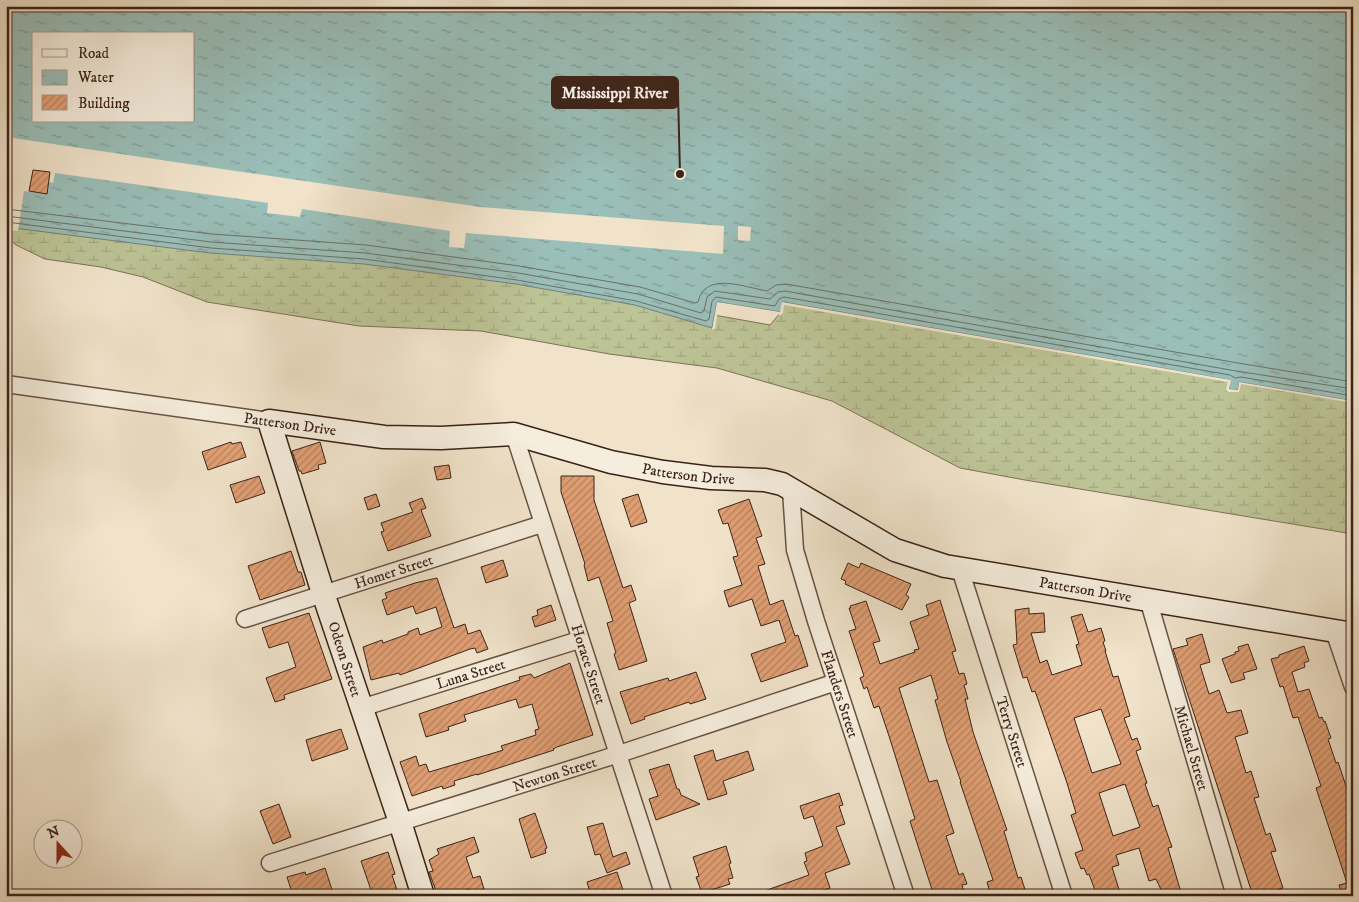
<svg xmlns="http://www.w3.org/2000/svg" width="1359" height="902" viewBox="0 0 1359 902" font-family="'IM FELL DW Pica',serif">
	<defs>
		<pattern id="wetland-marsh" width="20" height="14" patternUnits="userSpaceOnUse" patternTransform="scale(1.25)"><rect width="20" height="14" fill="#bcc395"/><path d="M1 5h8M5 5V1M11 12h8M15 12V8" fill="none" stroke="#a2a780"/></pattern>
		<pattern id="water-ripples" width="26" height="14" patternUnits="userSpaceOnUse" patternTransform="scale(1.25)"><rect width="26" height="14" fill="#9abeb8"/><path d="M2 4q2-2 4 0t4 0M15 11q2-2 4 0t4 0" fill="none" stroke="#7f9a95"/></pattern>
		<pattern id="building-hatch" width="6" height="6" patternUnits="userSpaceOnUse" patternTransform="scale(1.25)"><rect width="6" height="6" fill="#e19f74"/><path d="M-1 1l2-2M0 6l6-6M5 7l2-2" fill="none" stroke="#b8815e"/></pattern>
	</defs>
	<rect width="100%" height="100%" fill="#f0e3ca"/>
	<filter id="stains"><feTurbulence type="fractalNoise" baseFrequency=".004" numOctaves="4"/><feColorMatrix values="0 0 0 0 .2 0 0 0 0 .09 0 0 0 0 .02 0 0 0 .5 -.17"/></filter>
	<radialGradient id="worn" r=".72"><stop offset=".6" stop-color="#630" stop-opacity="0"/><stop offset="1" stop-color="#630" stop-opacity=".3"/></radialGradient>
	<path fill="url(#wetland-marsh)" stroke="#7c7256" d="M6,205L641,302L770,325L781,312L782,302L1353,402V534L1025,480L960,468L832,401L717,368L609,354L481,331L359,326L207,302L143,277L101,267L45,259L16,245L6,237Z"/>
	<path fill="url(#water-ripples)" stroke="#748078" fill-rule="evenodd" d="M6,6H1353V401L1239,382L1238,390L1229,389L1230,380L783,302L781,312L717,302L712,328L635,305L516,284L364,264L210,253L6,227ZM34,34H194V121H34Z"/>
	<path fill="#f0e3ca" d="M6,137L480,207L724,226L723,254L466,233L464,248L449,247L450,231L302,209L300,217L267,213L268,203L55,173L53,183L49,182L47,194L24,191L18,231L6,230Z
		M738,226L751,227L750,241L738,240Z
		M717,302L780,312L782,302L1231,380L1229,389L1238,390L1239,382L1353,401V403L1241,384L1239,392H1228L1226,389L1228,382L784,305L783,313L781,315L719,305L715,329L712,330Z"/>
	<g fill="none" stroke-linecap="round" stroke-linejoin="round">
		<path stroke="#6a7068" stroke-width="1" d="M6,209L212,234L366,245L519,266L640,287L695,303L698,302C705,271 744,287 767,291L776,285L786,284L1238,363L1353,382
			M6,216L211,242L365,253L518,273L638,294L701,313L704,311L707,297L715,291L770,299L778,292L785,291L1236,371L1353,389
			M6,222L211,248L364,259L517,280L636,301L706,321L709,319L712,301L716,297L775,306L779,299L784,297L1230,375L1235,378L1241,377L1353,396"/>
	</g>
	<path fill="url(#building-hatch)" stroke="#3b2218" fill-rule="evenodd" d="M33,170L50,172L47,194L29,191Z
		M231,442L232,444L241,442L246,457L208,470L202,452Z
		M320,442L326,463L318,465L319,469L302,474L301,471H299L292,451Z
		M449,465L451,478L437,480L434,467Z
		M259,476L265,493L236,503L230,485Z
		M561,476H594V500L623,588L631,585L636,600L629,603L647,661L619,670L614,654L616,653L607,623L613,621L599,577L588,581L584,565L585,564L561,492Z
		M376,494L380,506L368,510L364,498Z
		M638,494L647,522L631,527L622,499Z
		M422,498L426,508L421,510L431,536L388,551L381,532L384,531L381,523L413,512L409,503Z
		M749,499L762,536L756,538L765,564L758,566L770,605L783,600L795,636L798,635L808,666L761,682L751,654L786,642L779,620L761,626L752,599L729,607L724,591L742,585L733,557L738,556L728,523L723,524L718,510Z
		M291,551L298,572H301L305,585L260,600L248,566Z
		M503,560L508,576L486,583L481,567Z
		M848,563L859,568L861,563L911,584L906,595L909,597L902,610L845,584L846,581L841,579Z
		M437,578L454,628L465,624L468,634L480,630L488,649L477,653L475,648L470,649L400,675L399,673L371,680L363,647L382,640L383,643L408,634V632L418,628L420,635L442,627L436,607L416,614L413,606L387,615L382,600L387,598L385,593L415,583Z
		M940,600L956,651L952,652L959,674L964,673L967,684L964,685L968,699H965L973,732L1007,830L1004,831L1018,878L1021,877L1027,896H991L987,882L993,880L960,782H961L947,742L935,700L938,699L931,675L899,688L929,782L937,780L954,833L946,836L959,875L963,873L967,884L962,885L965,896H934L910,821L915,819L889,736L879,706L874,708L867,687L864,689L860,678L864,676L849,631L856,629L849,608H851L850,606L866,601L880,641L873,643L880,664L915,652L914,650L919,649L910,622L929,615L926,605Z
		M551,605L556,620L535,627L532,617L538,615L537,610Z
		M1029,608V614L1044,613L1045,632L1031,633L1040,663L1047,660L1052,675L1082,665L1076,645L1079,644L1071,617L1082,614L1088,632L1101,628L1105,641L1103,642L1106,651H1105L1113,677L1118,676L1130,716L1124,718L1132,740L1137,738L1141,749L1136,751L1147,783L1145,784L1153,807L1158,805L1166,830L1172,847L1168,848L1182,896H1164L1156,879L1149,881L1139,848L1116,855L1119,865L1112,867L1121,896H1097L1089,874L1087,875L1084,868L1081,869L1075,853L1083,850L1071,815L1076,813L1067,783L1035,691L1032,692L1027,677L1023,678L1013,645L1017,644L1015,610ZM1101,709L1121,764L1092,773L1074,718ZM1125,784L1140,827L1113,836L1099,793Z
		M309,613L332,679L284,695L285,699L275,702L266,678L296,667L288,642L269,648L262,628Z
		M1202,634L1210,662L1200,665L1209,694L1219,690L1227,713L1241,710L1248,733L1235,737L1246,773L1251,771L1259,797L1254,798L1266,835L1270,833L1276,851L1271,852L1283,888L1261,896H1253L1173,649L1188,645L1186,639Z
		M1248,644L1257,669L1243,673L1245,679L1231,683L1222,659L1235,654V652L1239,651L1238,647Z
		M1304,646L1309,661L1304,663L1305,667L1292,672L1298,692L1309,689L1319,718L1322,717L1324,722L1325,721L1331,738L1328,739L1336,763L1338,762L1348,792L1353,790V896H1343L1339,885L1347,883L1316,788L1321,786L1298,717L1293,718L1283,686L1280,687L1271,659L1279,657V655Z
		M570,663L593,735L557,747L553,749L554,750L477,775V774L454,781L455,785L443,789L442,786L412,796L400,762L416,756L419,766L426,764L429,772L497,752L503,750L501,746L536,735L535,730L539,729L532,704L519,708L516,699L464,715L466,721L448,727L449,730L426,737L419,714L520,680L519,677L531,674L534,678Z
		M696,672L706,699L690,704L689,702L644,717L645,719L631,724L620,692L668,678L669,681Z
		M341,729L348,749L312,761L306,740Z
		M713,750L716,761L748,751L754,770L723,781L727,794L708,800L694,756Z
		M669,764L677,789H679L681,795L700,804L656,820L649,799L658,796L649,770Z
		M839,793L843,805L839,806L845,824L836,827L850,864L825,873L830,888L808,896H756V894L809,875L804,862L807,861L805,853L823,846L813,816L804,819L800,806Z
		M279,804L291,837L273,844L260,811Z
		M535,813L547,848L545,849L546,853L531,858L519,819Z
		M603,823L613,857L626,852L630,864L607,873L600,854L595,855L587,827Z
		M474,837L479,852L466,857L473,878L480,876L484,889L471,894L469,889L448,896H438L429,872L433,871L429,860L439,854L437,849Z
		M726,846L731,863L729,864L733,878L728,879L730,884L702,893L696,877L699,876L693,857Z
		M388,852L395,874L392,875L399,896H373L361,861Z
		M325,868L334,896H293L287,877L305,872L306,875Z
		M617,872L625,896H591L587,882Z"/>
	<g fill="none" stroke-linecap="round" stroke-linejoin="round">
		<defs>
			<g id="street">
				<path d="M6,384L269,421"/>
				<path id="s1" d="M514,434L664,896"/>
				<path id="s2" d="M791,490L795,550L816,621L906,896"/>
				<path id="s3" d="M960,569L1064,896"/>
				<path id="s4" d="M1148,599L1235,896"/>
				<path id="s5" d="M245,619L542,524"/>
				<path d="M1334,631L1353,687"/>
				<path id="s6" d="M361,708L579,640"/>
				<path id="s7" d="M270,863L619,754L836,682"/>
			</g>
			<g id="secondary">
				<path id="s8" d="M423,896L400,822L323,593L269,421L384,437L441,438L514,434L611,462L663,472L711,478L765,480L782,484L895,550L945,566L1353,634"/>
			</g>
		</defs>
		<use href="#street" stroke="#685244" stroke-width="19"/>
		<use href="#secondary" stroke="#3b2218" stroke-width="25"/>
		<use href="#street" stroke="#f5eddd" stroke-width="16"/>
		<use href="#secondary" stroke="#f5eddd" stroke-width="22"/>
	</g>
	<g text-anchor="middle" stroke-width="4" stroke-linejoin="round" paint-order="stroke">
		<g font-size="15" fill="#3b2218" stroke="#f5eddd">
			<text transform="translate(290 424) rotate(8)" y="5">Patterson Drive</text>
			<text dy="5" stroke="none"><textPath href="#s8" startOffset="925">Patterson Drive</textPath></text>
			<text dy="5" stroke="none"><textPath href="#s5" startOffset="156">Homer Street</textPath></text>
			<text dy="5" stroke="none"><textPath href="#s8" startOffset="1345">Patterson Drive</textPath></text>
			<text transform="translate(345 659) rotate(72)" y="5">Odeon Street</text>
			<text dy="5" stroke="none"><textPath href="#s1" startOffset="242">Horace Street</textPath></text>
			<text dy="5" stroke="none"><textPath href="#s6" startOffset="115">Luna Street</textPath></text>
			<text dy="5" stroke="none"><textPath href="#s2" startOffset="211">Flanders Street</textPath></text>
			<text dy="5" stroke="none"><textPath href="#s3" startOffset="171">Terry Street</textPath></text>
			<text dy="5" stroke="none"><textPath href="#s4" startOffset="155">Michael Street</textPath></text>
			<text dy="5" stroke="none"><textPath href="#s7" startOffset="298">Newton Street</textPath></text>
		</g>
	</g>
	<path fill="none" stroke="#3b2218" stroke-width="2" d="M680 174L678 93"/>
	<circle fill="#3b2218" stroke="#f5eddd" stroke-width="2" cx="680" cy="174" r="5"/>
	<rect fill="#3b2218" stroke="#3b2218" stroke-width="2" x="552" y="77" width="126" height="31" rx="5"/>
	<g font-size="16" text-anchor="middle" font-weight="bold" fill="#fff">
		<text x="615" y="98">Mississippi River</text>
	</g>
	<rect width="1359" height="902" fill="none" stroke="#f0e3ca" stroke-width="25"/>
	<rect x="8" y="8" width="1344" height="887" fill="none" stroke="#3b2218" stroke-width="2.5"/>
	<rect x="12" y="12" width="1334" height="877" fill="none" stroke="#3b2218"/>
	<rect x="32" y="32" width="162" height="90" fill="#f5eddd" stroke="#ab9c8e"/>
	<rect x="42" y="49" width="25" height="8" fill="#f5eddd" stroke="#ab9c8e"/>
	<text x="78" y="58" font-size="15" fill="#3b2218">Road</text>
	<rect x="42" y="70" width="25" height="15" fill="url(#water-ripples)" stroke="#ab9c8e"/>
	<text x="78" y="82" font-size="15" fill="#3b2218">Water</text>
	<rect x="42" y="95" width="25" height="15" fill="url(#building-hatch)" stroke="#ab9c8e"/>
	<text x="78" y="108" font-size="15" fill="#3b2218">Building</text>
	<g transform="translate(58 844) rotate(339)"><circle r="24" fill="#f5eddd" stroke="#ab9c8e"/>
	<path d="M0-4L9 19L0 12L-9 19Z" fill="#8f2418"/>
	<text y="-8" font-size="14" font-weight="bold" text-anchor="middle" fill="#3b2218">N</text>
	</g>
	<rect width="100%" height="100%" filter="url(#stains)"/>
	<rect width="100%" height="100%" fill="url(#worn)"/>
</svg>
